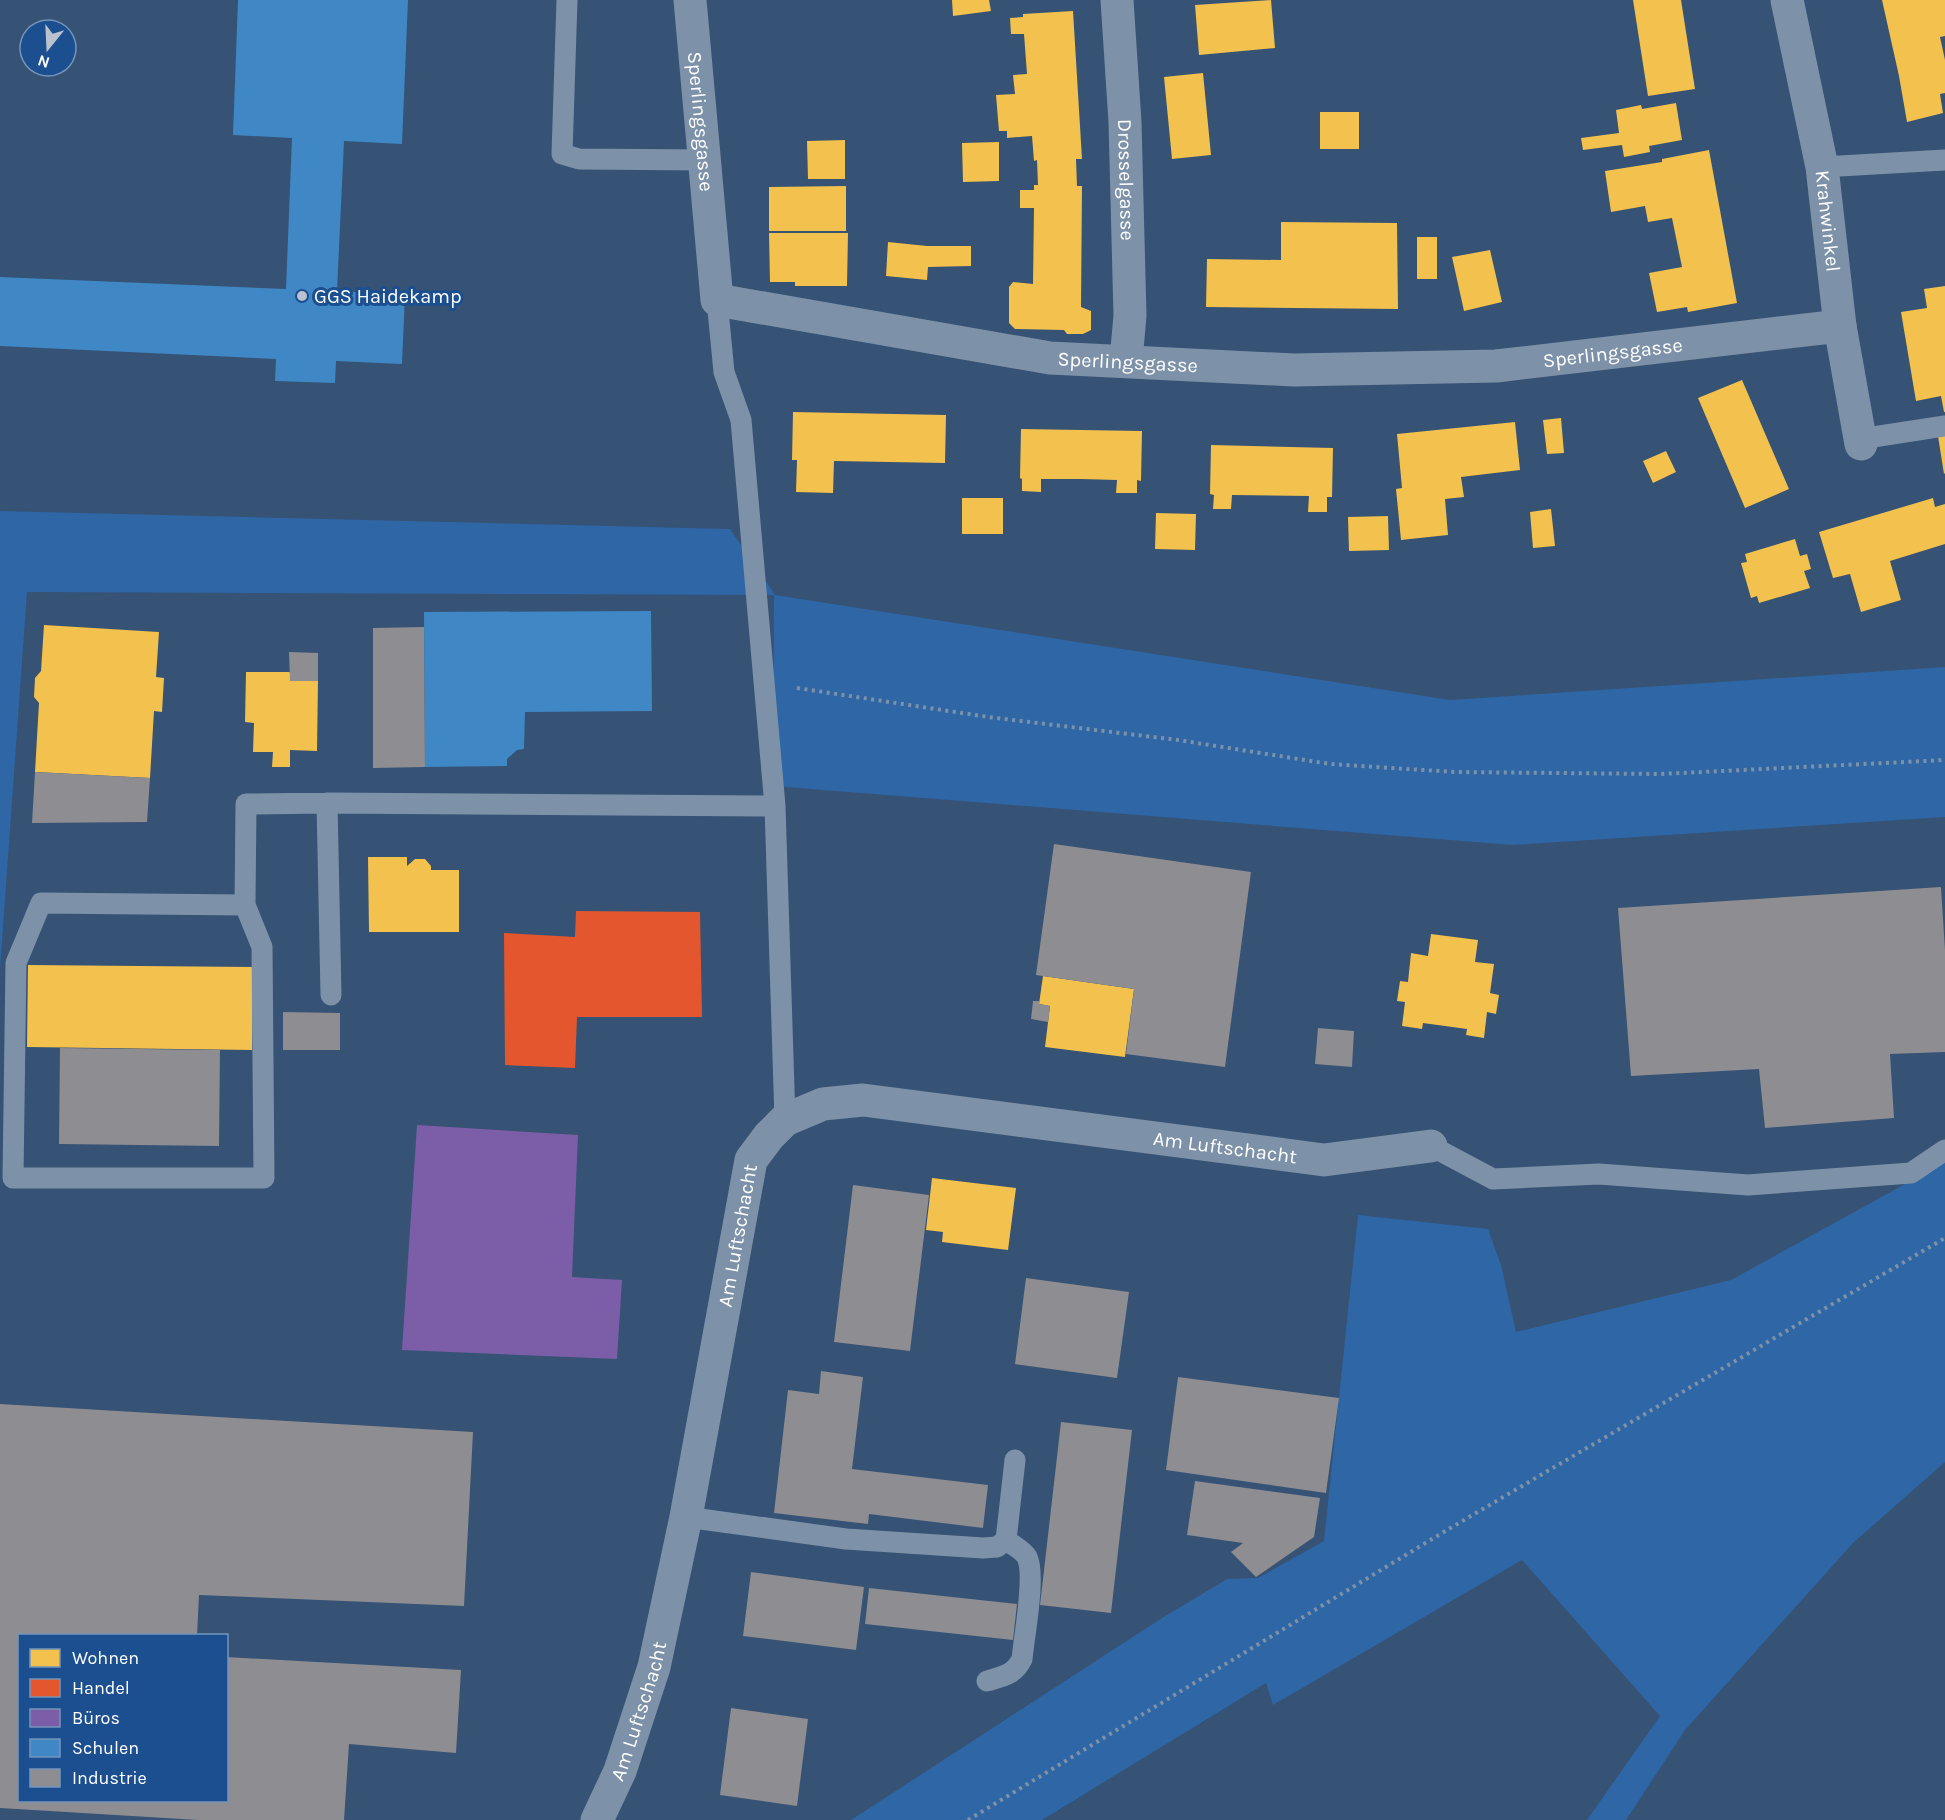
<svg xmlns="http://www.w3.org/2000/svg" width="1945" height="1820" viewBox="0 0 1945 1820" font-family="Karla,sans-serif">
	<rect width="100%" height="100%" fill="#365274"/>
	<path fill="#2f66a5" d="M0,511L730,529L775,595L1450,700L1945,667V817L1513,845L773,786L774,595L27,592L0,969Z
		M1945,1162V1462L1853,1543L1685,1730L1626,1820H1587L1660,1716L1522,1560L1273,1705L1266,1683L1042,1820H851L1162,1618L1227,1579L1258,1578L1324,1541L1358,1215L1488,1229L1501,1265L1516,1332L1731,1280Z"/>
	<path fill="#f2c14e" d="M952,0H989L991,11L953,16Z
		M1271,0L1275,48L1199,55L1195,5Z
		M1633,0H1681L1695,89L1648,96Z
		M1882,0H1945V36L1940,37L1945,60V93L1940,94L1943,113L1907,122L1899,76Z
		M1073,11L1082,159H1076L1077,186H1082L1081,307L1091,311V330L1083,334H1067L1064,330L1015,329L1009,323V287L1013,282L1033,284L1034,208H1020V190H1034V185H1038L1037,160L1034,161L1032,136L1007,138V131H999L996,95L1015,94L1013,75L1027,74L1024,34H1011L1010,18L1023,17V14Z
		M1203,73L1211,155L1172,159L1164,77Z
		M1676,103L1682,140L1649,146L1650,152L1624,157L1622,145L1583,150L1581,138L1619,133L1616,110L1641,105L1642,109Z
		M1320,112H1359V149H1320Z
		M845,140V179H808L807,141Z
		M999,142V181L963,182L962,143Z
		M1709,150L1737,303L1688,312L1687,307L1657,312L1649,273L1682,267L1672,218L1648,222L1645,206L1611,212L1605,171L1662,162V159Z
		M846,186V231H769V187Z
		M1281,222L1397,223L1398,309L1206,307L1207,259L1281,260Z
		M769,233H848L847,286H795V282H770Z
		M1417,237H1437V279H1417Z
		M888,242L927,246H971V266L928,267L927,280L886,276Z
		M1490,250L1502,302L1464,311L1452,257Z
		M1945,286V412H1944L1941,396L1916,401L1901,312L1927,308L1924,289Z
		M1742,380L1789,489L1745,508L1698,398Z
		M793,412L946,415L945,463L834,461L833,493L796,492L797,460H792Z
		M1561,418L1564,453L1547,454L1543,420Z
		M1515,422L1520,470L1461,477L1464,497L1445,499L1448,535L1401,540L1396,489L1402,488L1397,434Z
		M1021,429L1142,431L1141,481L1137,480V493H1116L1117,480L1081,479H1041V492L1022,491V479L1020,478Z
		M1945,435V473L1944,474L1938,436Z
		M1211,445L1333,448L1332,497H1327V512H1308L1309,496L1232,495L1231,509H1213L1214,495L1210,494Z
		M1666,451L1676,472L1653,483L1643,461Z
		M962,498H1003V534H962Z
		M1933,498L1935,507L1945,504V544L1890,561L1901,600L1861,612L1850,574L1833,578L1819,532Z
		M1551,509L1555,546L1533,548L1530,512Z
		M1156,513L1196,514L1195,550L1155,549Z
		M1388,516L1389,550L1349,551L1348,517Z
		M1795,539L1800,556L1807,554L1811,569L1804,571L1810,588L1759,603L1757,596L1751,598L1741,563L1747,562L1745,554Z
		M44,625L159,632L156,677L164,678L162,712L154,711L150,778L35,772L39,703L34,697L35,678L41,671Z
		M246,672H289L291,673L290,681H318L317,751L290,750V767H272L273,752H253L254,723L245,722Z
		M368,857H407V866L415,859H425L431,866V870H459V932H369Z
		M1431,934L1478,940L1475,962L1494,964L1490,993L1499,995L1496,1014L1487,1012L1484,1038L1466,1035L1467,1029L1423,1023L1422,1029L1402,1026L1405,1002L1397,1001L1400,981L1408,982L1411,953L1428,956Z
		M28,965L253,967L252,1050L27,1047Z
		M1043,976L1134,989L1125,1057L1045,1047L1050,1006L1039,1004Z
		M932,1178L1016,1188L1008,1250L942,1242L943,1232L926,1230Z"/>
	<path fill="#e4572e" d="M576,911L700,912L702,1017H577L575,1068L505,1065L504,933L575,937Z"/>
	<path fill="#7b5ea7" d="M417,1125L578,1135L572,1277L622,1280L617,1359L402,1350Z"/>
	<path fill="#3f88c5" d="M238,0H408L402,144L344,141L337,291L405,295L402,364L336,361L335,383L275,381L276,359L0,346V277L286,289L292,138L233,135Z
		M651,611L652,711L525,712L524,749L517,750L507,759V766L425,767L424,612Z"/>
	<path fill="#8d8d92" d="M424,627L425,767L373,768V628Z
		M289,652L318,653V681H290Z
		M35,772L150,778L147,822L32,823Z
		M1054,844L1251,872L1225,1067L1126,1054L1134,989L1036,975Z
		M1941,887L1945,950V1052L1890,1054L1894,1118L1765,1128L1759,1069L1631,1076L1618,908Z
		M1033,1001H1040L1039,1004L1050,1006L1048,1022L1031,1019Z
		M283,1012L340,1013V1050H283Z
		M1318,1028L1354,1031L1352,1067L1315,1064Z
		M60,1048L220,1050L219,1146L59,1144Z
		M853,1185L929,1195L910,1351L834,1342Z
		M1026,1278L1129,1292L1117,1378L1015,1364Z
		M821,1371L863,1377L852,1469L988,1485L983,1528L869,1514L868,1524L774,1513L788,1390L819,1394Z
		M1178,1377L1339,1398L1326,1493L1166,1470Z
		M0,1404L473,1432L464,1606L199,1595L197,1636H20V1800H226V1657L461,1670L456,1753L349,1744L344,1820H198L0,1808Z
		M1061,1422L1132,1430L1111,1613L1040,1605Z
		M1195,1481L1320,1498L1314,1537L1256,1577L1231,1552L1243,1543L1187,1535Z
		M751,1572L864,1587L856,1650L743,1636Z
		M869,1588L1017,1604L1013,1640L865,1624Z
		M731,1708L808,1719L797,1806L720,1795Z"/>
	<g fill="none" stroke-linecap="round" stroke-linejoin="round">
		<path stroke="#7d92a8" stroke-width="4" stroke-dasharray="3 4.5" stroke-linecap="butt" d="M797,688L988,717L1178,740L1330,764L1454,772L1661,774L1945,760
			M968,1820L1447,1530L1945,1238"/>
		<path stroke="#7d92a8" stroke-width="21" d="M567,0L562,154L579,159L704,160
			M1822,167L1945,160
			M717,300L724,372L741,420L775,806L785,1120
			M1860,439L1945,426
			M245,905L262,947L264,1178H13L16,963L41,903L245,905L246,804L327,803
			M331,995L327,803L775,806
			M1431,1146L1493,1179L1599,1174L1748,1185L1911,1173L1945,1150
			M686,1517L846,1539L983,1548L997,1547L1006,1540L1015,1460
			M987,1681C1004,1676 1014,1675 1022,1659C1024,1637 1036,1575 1027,1557C1023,1550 1012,1545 1006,1540"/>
		<g stroke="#7d92a8" stroke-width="33">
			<path id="s1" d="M690,0L717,300L1050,358L1294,370L1496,366L1840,326"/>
			<path id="s2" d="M1117,0L1125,122L1130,316L1126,360"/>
			<path id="s3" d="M1787,0L1822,167L1840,326L1861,444"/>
			<path id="s4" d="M597,1820L620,1771L654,1667L686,1517L751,1160L769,1136L785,1120L823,1104L863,1100L1324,1160L1431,1146"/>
		</g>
	</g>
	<circle fill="#b9c2ce" stroke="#1b4f8f" stroke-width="2" cx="302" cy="296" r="6"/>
	<g text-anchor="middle" stroke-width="6" stroke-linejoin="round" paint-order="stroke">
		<g font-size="20" fill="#fff" stroke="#1b4f8f">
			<text dy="7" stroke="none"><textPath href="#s1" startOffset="122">Sperlingsgasse</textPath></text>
			<text dy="7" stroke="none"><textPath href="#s2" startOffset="180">Drosselgasse</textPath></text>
			<text dy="7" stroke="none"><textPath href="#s3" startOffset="225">Krahwinkel</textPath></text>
			<text dy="7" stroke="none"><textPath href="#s1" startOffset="1203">Sperlingsgasse</textPath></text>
			<text dy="7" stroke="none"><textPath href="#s1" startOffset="717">Sperlingsgasse</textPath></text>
			<text dy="7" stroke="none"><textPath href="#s4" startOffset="1179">Am Luftschacht</textPath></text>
			<text dy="7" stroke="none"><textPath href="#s4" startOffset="603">Am Luftschacht</textPath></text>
			<text dy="7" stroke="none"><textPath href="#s4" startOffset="117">Am Luftschacht</textPath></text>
		</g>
		<g font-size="20" fill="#fff" stroke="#1b4f8f" text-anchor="start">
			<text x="314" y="303">GGS Haidekamp</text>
		</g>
	</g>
	<rect x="18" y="1634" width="210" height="168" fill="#1b4f8f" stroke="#7695bc" stroke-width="1.5"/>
	<rect x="30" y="1649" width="30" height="18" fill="#f2c14e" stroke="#7695bc" stroke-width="1.5"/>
	<text x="72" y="1664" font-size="18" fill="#ffffff">Wohnen</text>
	<rect x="30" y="1679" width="30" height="18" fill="#e4572e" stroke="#7695bc" stroke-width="1.5"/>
	<text x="72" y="1694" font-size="18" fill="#ffffff">Handel</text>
	<rect x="30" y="1709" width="30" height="18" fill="#7b5ea7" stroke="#7695bc" stroke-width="1.5"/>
	<text x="72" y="1724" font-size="18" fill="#ffffff">Büros</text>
	<rect x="30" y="1739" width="30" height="18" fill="#3f88c5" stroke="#7695bc" stroke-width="1.5"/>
	<text x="72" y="1754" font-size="18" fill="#ffffff">Schulen</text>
	<rect x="30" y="1769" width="30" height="18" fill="#8d8d92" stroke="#7695bc" stroke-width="1.5"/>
	<text x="72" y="1784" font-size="18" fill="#ffffff">Industrie</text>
	<g transform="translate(48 48) rotate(198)"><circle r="28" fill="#1b4f8f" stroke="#7695bc" stroke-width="1.5"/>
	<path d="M0-4.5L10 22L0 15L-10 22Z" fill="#b9c2ce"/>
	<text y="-9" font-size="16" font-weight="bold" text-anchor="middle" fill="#ffffff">N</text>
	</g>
</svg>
